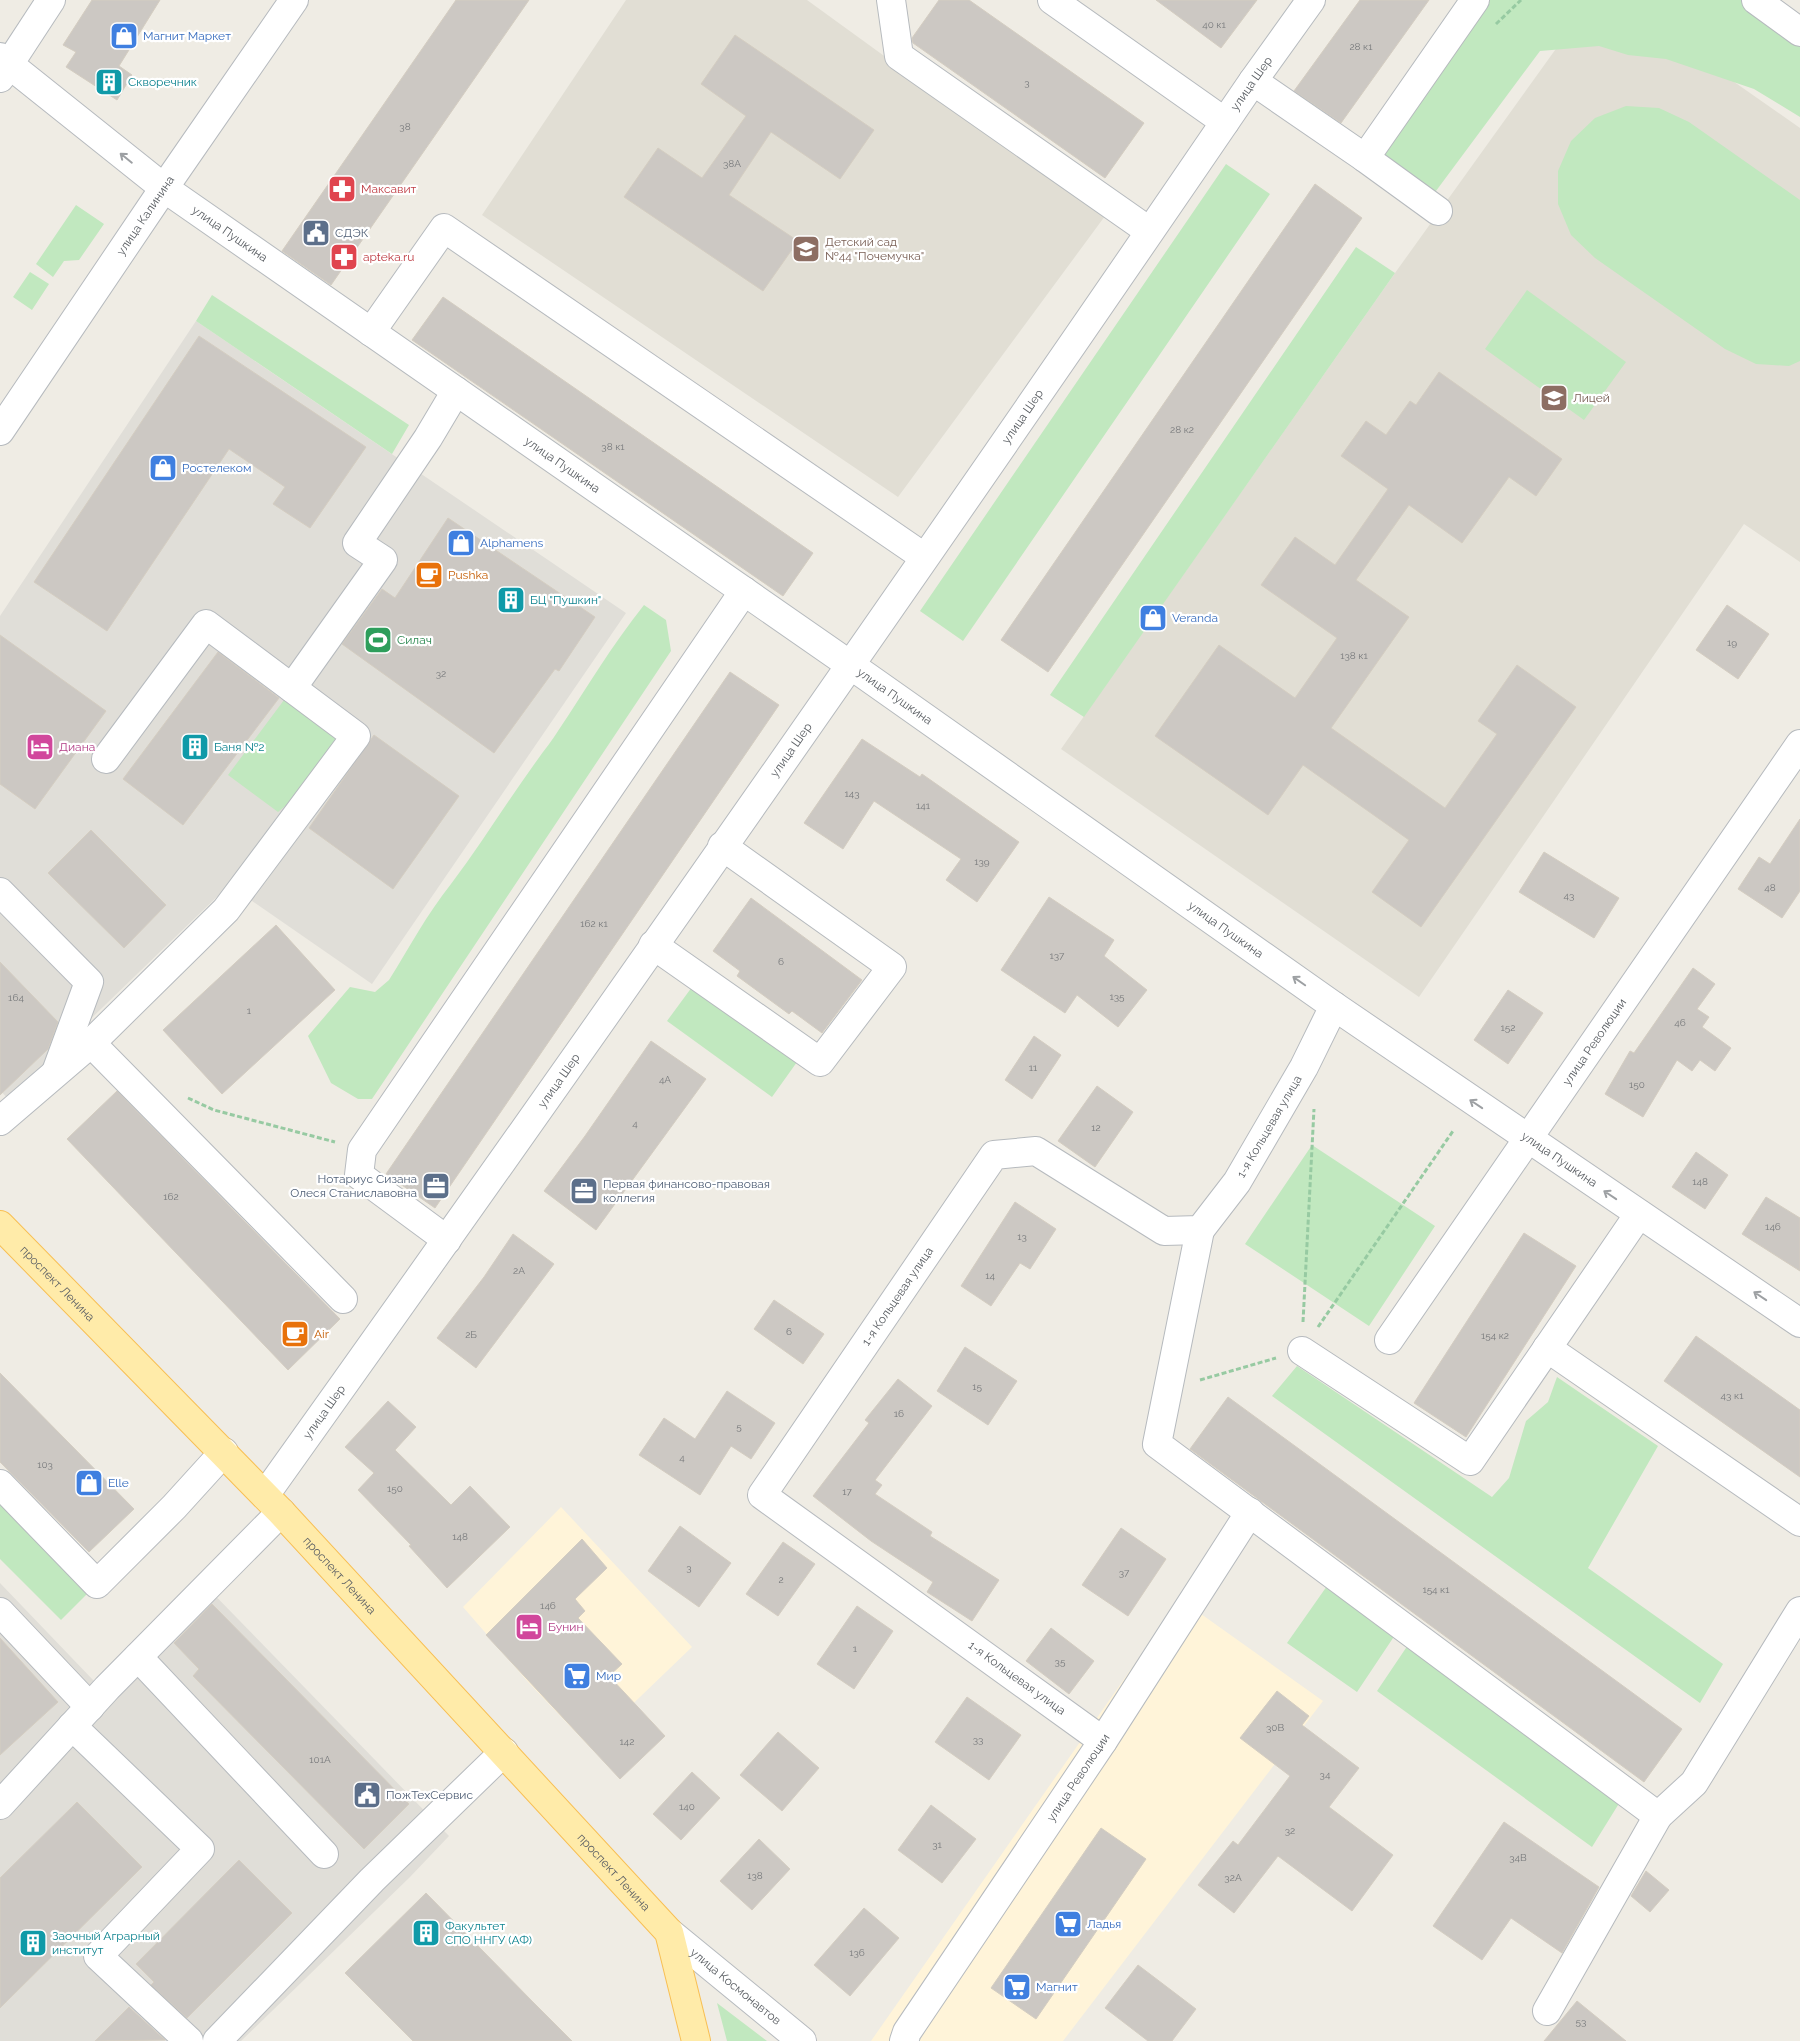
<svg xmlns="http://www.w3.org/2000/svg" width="1800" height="2041" viewBox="0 0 1800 2041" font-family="Raleway,sans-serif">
	<rect width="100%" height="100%" fill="#efece4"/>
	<path fill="#fff4d9" d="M561,1507L692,1647L589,1746L529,1683L463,1607Z
		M1180,1599L1323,1701L1063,2041H871Z"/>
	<path fill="#e0ded8" d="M196,321L626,613L372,984L229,885L8,1099L0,1090V616Z
		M198,1578L449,1836L410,1877L241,2041H0V1583L94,1681Z"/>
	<path fill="#e1ded4" d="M626,0H807L1105,216L898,497L482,215Z
		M1591,0H1617L1800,128V562L1744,524L1419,997L1061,749L1395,273Z"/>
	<path fill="#c1e8bf" d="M1487,0H1743L1800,41V117L1754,89L1666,59L1628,55L1599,46L1540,51L1433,195L1376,157Z
		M1626,106L1659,108L1689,122L1800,200V361L1789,366L1756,364L1725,349L1595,258L1571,235L1558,204V171L1571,141L1595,118Z
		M1226,164L1270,194L963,641L920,611Z
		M76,205L104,224L79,260L64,261L53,277L36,264Z
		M1356,247L1395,273L1084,717L1050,695Z
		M30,272L49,284L32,310L13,297Z
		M1527,290L1626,362L1584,420L1485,349Z
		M212,295L409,425L392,454L196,321Z
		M644,605L666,620L671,651L372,1099H358L331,1083L308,1036L350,987L375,992L389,980C409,948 427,914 451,884C482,843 508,800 538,759C544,750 552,741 558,731C586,689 612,645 644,605Z
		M287,696L346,739L296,797L278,812L228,775Z
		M692,987L797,1062L772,1097L667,1021Z
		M1312,1145L1435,1226L1369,1326L1245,1244Z
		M1297,1366L1492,1497L1509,1478L1526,1421L1548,1402L1557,1377L1658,1446L1588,1568L1723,1664L1700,1703L1272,1396Z
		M4,1502L91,1590L61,1620L0,1559V1506Z
		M1327,1586L1395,1635L1357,1692L1287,1643Z
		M1410,1642L1623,1797L1592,1847L1377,1691Z
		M717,2003L767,2041H727Z"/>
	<path fill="#ccc8c3" stroke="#d4cdc1" d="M92,0H160L119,66L132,75L117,100L66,67L76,52L63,45Z
		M456,0H529L331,285L282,251Z
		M939,0H969L1144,123L1105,178L913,43L912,38Z
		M1156,0H1257L1221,48Z
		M1360,0H1429L1341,123L1294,91Z
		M735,35L874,130L840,179L771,132L729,195L798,241L763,291L624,197L658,148L702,178L746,116L701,84Z
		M1315,184L1362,218L1048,672L1001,640Z
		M443,297L813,553L783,596L412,340Z
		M199,336L366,447L310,528L273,504L285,487L229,449L107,631L34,582Z
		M1439,372L1562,459L1536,496L1509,477L1462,543L1409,505L1356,580L1409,617L1331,728L1445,808L1497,734L1478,721L1517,665L1576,707L1421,927L1372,892L1409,840L1303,765L1268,815L1155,736L1219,645L1295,698L1337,638L1261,585L1295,537L1335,565L1388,489L1341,456L1366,421L1386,435L1410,401L1416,405Z
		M448,518L595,617L559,671L555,669L494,753L342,644L382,589L395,598Z
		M1727,605L1769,634L1738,679L1696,650Z
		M0,635L106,711L35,809L0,784Z
		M218,652L279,698L183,825L123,779Z
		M730,672L779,705L435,1208L386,1174Z
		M374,735L459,796L393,889L309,828Z
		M862,739L920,777L922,774L1019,842L977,902L946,880L961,859L874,801L843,849L804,823Z
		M1800,819V891L1782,918L1738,889L1759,857L1770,864Z
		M91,830L166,905L124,948L48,873Z
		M1544,852L1619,898L1594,938L1519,892Z
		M1049,897L1114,940L1104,956L1147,990L1118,1027L1077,995L1065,1013L1001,970Z
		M751,898L862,980L822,1033L792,1011L789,1014L737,976L740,971L713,951Z
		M276,925L335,990L222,1094L163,1030Z
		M0,962L58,1022L48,1049L0,1095Z
		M1693,968L1715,984L1697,1009L1709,1017L1702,1027L1731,1048L1715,1071L1700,1060L1692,1071L1677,1060L1643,1117L1605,1094L1630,1051L1634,1053Z
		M1508,990L1543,1013L1508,1064L1474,1040Z
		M1034,1036L1061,1055L1032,1099L1005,1080Z
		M651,1041L706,1079L596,1230L544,1191L585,1136Z
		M1097,1086L1133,1112L1095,1167L1058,1141Z
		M117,1091L340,1319L288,1370L67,1139Z
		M1696,1152L1728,1175L1705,1209L1672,1187Z
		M1766,1197L1800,1218V1271L1742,1234Z
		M1015,1202L1056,1229L1030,1269L1020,1263L991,1306L961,1286Z
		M1524,1233L1576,1266L1466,1437L1414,1403Z
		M513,1234L554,1264L476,1368L437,1338L484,1277Z
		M774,1300L824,1334L803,1364L754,1329Z
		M1696,1336L1800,1410V1477L1664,1381Z
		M965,1347L1017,1381L988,1425L937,1391Z
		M0,1373L134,1509L89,1552L0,1462Z
		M898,1379L932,1406L875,1480L882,1485L875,1494L932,1532L930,1536L999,1580L972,1621L927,1592L933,1582L871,1541L813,1496L869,1423L865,1420Z
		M727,1391L775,1423L751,1459L731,1446L700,1495L639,1455L664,1418L695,1439Z
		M1228,1397L1682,1729L1644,1782L1190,1449Z
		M388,1401L416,1427L395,1450L451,1505L470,1486L510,1527L447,1588L409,1546L411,1545L358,1490L374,1473L345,1447Z
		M680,1526L731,1563L699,1607L648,1571Z
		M1121,1528L1166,1559L1128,1616L1082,1585Z
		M582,1539L607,1568L575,1599L585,1611L578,1618L622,1664L609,1676L665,1736L620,1779L486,1635Z
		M783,1542L815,1564L778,1616L746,1594Z
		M212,1604L409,1804L364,1849L193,1676L199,1669L174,1643Z
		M857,1606L893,1631L854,1689L817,1664Z
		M1051,1628L1094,1661L1069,1694L1026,1661Z
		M0,1638L58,1702L0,1755Z
		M1277,1691L1309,1716L1302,1725L1359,1768L1329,1807L1393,1855L1352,1911L1278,1856L1234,1913L1198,1885L1233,1841L1238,1845L1290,1776L1240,1738Z
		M967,1697L1021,1735L989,1780L935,1742Z
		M778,1732L819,1768L782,1811L740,1775Z
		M692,1772L720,1798L681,1840L653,1814Z
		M77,1802L142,1867L0,2008V1878Z
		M931,1805L976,1839L942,1883L898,1850Z
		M1504,1822L1599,1887L1562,1953L1511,1918L1482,1960L1433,1926Z
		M1101,1828L1146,1859L1036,2019L991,1988Z
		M759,1839L790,1869L752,1910L720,1881Z
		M239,1860L292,1913L187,2018L151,1985L154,1982L136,1964Z
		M1646,1871L1669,1890L1650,1912L1631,1896Z
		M426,1893L532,2001L572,2041H413L345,1973Z
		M864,1908L899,1938L850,1996L814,1965Z
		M1138,1965L1196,2009L1172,2041H1148L1105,2008Z
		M1577,2001L1626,2041H1544Z
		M129,2007L165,2040L95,2041Z"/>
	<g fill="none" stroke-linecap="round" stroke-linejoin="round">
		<defs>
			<g id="minor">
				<path d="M891,0L899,56L1149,231"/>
				<path d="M1052,0L1225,122"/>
				<path d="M1756,0L1800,32"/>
				<path id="s1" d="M0,57L164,188L866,676L1334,1006L1800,1323"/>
				<path d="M0,78L51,0"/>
				<path d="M1253,81L1365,158L1475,0"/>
				<path d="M1365,158L1438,211"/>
				<path d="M371,332L444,228L924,557"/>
				<path id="s2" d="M0,431L164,188L294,0"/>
				<path d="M292,688L383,560L357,543L428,438L456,391"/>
				<path d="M0,892L89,982L56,1072"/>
				<path d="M653,945L820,1062L892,967L722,846"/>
				<path d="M91,1043L343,1299"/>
				<path d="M0,1121L91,1043L226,910L356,736L206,624L106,759"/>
				<path d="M1200,1230L1157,1444L1658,1816L1694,1783L1800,1611"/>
				<path d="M447,1240L359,1175L362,1150L744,591"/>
				<path id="s3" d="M1389,1340L1800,744"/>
				<path d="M1547,1348L1800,1522"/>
				<path d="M1302,1351L1470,1461L1639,1214"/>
				<path d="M0,1484L97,1584L174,1507L224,1452"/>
				<path id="s4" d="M265,1495C599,1027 929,556 1253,81L1311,0"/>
				<path d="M0,1612L90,1707"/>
				<path d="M138,1657L324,1854"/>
				<path d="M72,1726L200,1849L98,1956L189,2041"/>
				<path id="s5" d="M1103,1741L762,1495L994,1155L1036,1151L1164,1231L1200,1230L1237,1182L1304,1067L1334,1006"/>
				<path d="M0,1805L107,1688L281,1512"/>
				<path id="s6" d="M669,1932L802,2041"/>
				<path d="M1547,2011L1658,1816"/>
				<path d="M217,2041L372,1880L504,1752"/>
				<path id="s7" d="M904,2041L907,2032L1103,1741L1250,1512"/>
			</g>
			<g id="major">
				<path id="s8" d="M0,1225L281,1512L669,1932L696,2041"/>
			</g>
		</defs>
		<use href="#minor" stroke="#b6babe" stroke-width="30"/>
		<use href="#major" stroke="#f8bf53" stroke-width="30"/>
		<path stroke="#97caa2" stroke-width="3" stroke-dasharray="5 2.5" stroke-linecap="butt" d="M1496,24L1521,0
			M188,1098L214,1110L335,1142
			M1303,1322L1314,1109
			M1318,1327L1453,1131
			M1200,1380L1276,1358"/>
		<use href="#minor" stroke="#fff" stroke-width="28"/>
		<use href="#major" stroke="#ffeba9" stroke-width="28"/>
	</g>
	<defs><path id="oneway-shaft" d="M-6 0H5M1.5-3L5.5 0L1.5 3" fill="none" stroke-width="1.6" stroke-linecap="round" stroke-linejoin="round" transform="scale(1.25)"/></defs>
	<g stroke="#9da0a3">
		<use href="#oneway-shaft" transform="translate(126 158) rotate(-141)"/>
		<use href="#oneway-shaft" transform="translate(1299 981) rotate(-145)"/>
		<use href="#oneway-shaft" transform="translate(1476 1104) rotate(-146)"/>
		<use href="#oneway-shaft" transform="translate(1610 1195) rotate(-146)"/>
		<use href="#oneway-shaft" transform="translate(1760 1296) rotate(-146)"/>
	</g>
	<defs>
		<symbol id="shop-square" viewBox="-11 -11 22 22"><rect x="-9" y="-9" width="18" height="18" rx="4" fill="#3f7fe0" stroke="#fff"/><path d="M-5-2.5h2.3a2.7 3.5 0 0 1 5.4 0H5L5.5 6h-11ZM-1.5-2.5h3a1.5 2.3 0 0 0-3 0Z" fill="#fff"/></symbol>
		<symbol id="building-square" viewBox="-11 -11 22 22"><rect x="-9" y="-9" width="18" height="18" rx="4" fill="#0f9aa8" stroke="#fff"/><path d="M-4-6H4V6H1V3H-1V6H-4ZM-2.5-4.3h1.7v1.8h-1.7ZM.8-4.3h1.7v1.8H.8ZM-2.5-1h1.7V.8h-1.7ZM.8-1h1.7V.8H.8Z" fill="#fff"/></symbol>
		<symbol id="pharmacy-square" viewBox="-11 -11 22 22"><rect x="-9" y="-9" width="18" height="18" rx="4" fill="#e0444e" stroke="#fff"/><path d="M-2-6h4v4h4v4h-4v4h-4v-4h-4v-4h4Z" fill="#fff"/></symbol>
		<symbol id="civic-square" viewBox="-11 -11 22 22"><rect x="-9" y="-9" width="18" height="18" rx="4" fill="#5c6f8a" stroke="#fff"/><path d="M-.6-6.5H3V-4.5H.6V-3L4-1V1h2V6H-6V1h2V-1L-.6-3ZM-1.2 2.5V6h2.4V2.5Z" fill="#fff"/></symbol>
		<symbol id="school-square" viewBox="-11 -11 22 22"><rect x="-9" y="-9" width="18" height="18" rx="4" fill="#8d6e63" stroke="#fff"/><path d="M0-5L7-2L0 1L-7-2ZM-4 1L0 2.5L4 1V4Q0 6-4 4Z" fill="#fff"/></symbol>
		<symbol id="cafe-square" viewBox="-11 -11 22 22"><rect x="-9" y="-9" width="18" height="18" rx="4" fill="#e8710a" stroke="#fff"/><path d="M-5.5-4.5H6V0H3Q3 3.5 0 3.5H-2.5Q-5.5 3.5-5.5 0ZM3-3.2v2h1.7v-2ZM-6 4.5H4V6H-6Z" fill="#fff"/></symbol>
		<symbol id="stadium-square" viewBox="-11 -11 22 22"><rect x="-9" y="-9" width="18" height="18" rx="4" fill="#2e9e5b" stroke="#fff"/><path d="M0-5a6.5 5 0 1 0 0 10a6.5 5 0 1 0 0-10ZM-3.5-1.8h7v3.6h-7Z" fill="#fff"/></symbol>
		<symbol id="hotel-square" viewBox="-11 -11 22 22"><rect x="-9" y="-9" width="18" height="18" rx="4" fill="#d1479c" stroke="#fff"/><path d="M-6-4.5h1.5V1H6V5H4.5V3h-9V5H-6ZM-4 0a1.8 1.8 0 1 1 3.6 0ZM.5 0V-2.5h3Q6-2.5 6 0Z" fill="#fff"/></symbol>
		<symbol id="office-square" viewBox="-11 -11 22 22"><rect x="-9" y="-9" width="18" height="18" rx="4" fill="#5c6f8a" stroke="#fff"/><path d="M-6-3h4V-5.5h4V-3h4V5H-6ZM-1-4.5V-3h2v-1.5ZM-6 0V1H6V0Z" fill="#fff"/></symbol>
		<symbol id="supermarket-square" viewBox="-11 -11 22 22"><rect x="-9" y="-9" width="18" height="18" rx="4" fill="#3f7fe0" stroke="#fff"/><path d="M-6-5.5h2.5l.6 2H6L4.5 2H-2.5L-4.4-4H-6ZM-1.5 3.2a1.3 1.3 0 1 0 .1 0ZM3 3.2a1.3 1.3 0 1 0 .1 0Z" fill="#fff"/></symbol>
	</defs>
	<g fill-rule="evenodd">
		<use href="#shop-square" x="108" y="20" width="32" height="32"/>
		<use href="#building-square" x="93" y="66" width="32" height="32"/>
		<use href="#pharmacy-square" x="326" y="173" width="32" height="32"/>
		<use href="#civic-square" x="300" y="217" width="32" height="32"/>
		<use href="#school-square" x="790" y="233" width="32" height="32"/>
		<use href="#pharmacy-square" x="328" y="241" width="32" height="32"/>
		<use href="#school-square" x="1538" y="382" width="32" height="32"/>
		<use href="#shop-square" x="147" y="452" width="32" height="32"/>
		<use href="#shop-square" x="445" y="527" width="32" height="32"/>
		<use href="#cafe-square" x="413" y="559" width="32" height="32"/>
		<use href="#building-square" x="495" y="584" width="32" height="32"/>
		<use href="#shop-square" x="1137" y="602" width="32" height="32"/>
		<use href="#stadium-square" x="362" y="624" width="32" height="32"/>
		<use href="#hotel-square" x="24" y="731" width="32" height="32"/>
		<use href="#building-square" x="179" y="731" width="32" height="32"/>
		<use href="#office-square" x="420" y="1170" width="32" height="32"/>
		<use href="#office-square" x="568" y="1175" width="32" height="32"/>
		<use href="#cafe-square" x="279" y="1318" width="32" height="32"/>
		<use href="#shop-square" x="73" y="1467" width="32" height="32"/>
		<use href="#hotel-square" x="513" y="1611" width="32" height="32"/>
		<use href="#supermarket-square" x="561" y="1660" width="32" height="32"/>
		<use href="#civic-square" x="351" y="1779" width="32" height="32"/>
		<use href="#supermarket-square" x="1052" y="1908" width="32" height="32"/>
		<use href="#building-square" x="410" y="1917" width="32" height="32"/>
		<use href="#building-square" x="17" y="1927" width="32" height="32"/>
		<use href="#supermarket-square" x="1001" y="1971" width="32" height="32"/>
	</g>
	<g text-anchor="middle" stroke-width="4.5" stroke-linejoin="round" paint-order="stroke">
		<g font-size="10" fill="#787a7c">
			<text x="1214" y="28">40 к1</text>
			<text x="1361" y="50">28 к1</text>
			<text x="1027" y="86">3</text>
			<text x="405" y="130">38</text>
			<text x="732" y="167">38А</text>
			<text x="1182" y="433">28 к2</text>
			<text x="613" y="450">38 к1</text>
			<text x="1732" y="646">19</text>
			<text x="1354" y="659">138 к1</text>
			<text x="441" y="677">32</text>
			<text x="852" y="797">143</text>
			<text x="923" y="809">141</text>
			<text x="982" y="865">139</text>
			<text x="1770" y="891">48</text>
			<text x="1569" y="899">43</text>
			<text x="594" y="927">162 к1</text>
			<text x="1057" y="959">137</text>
			<text x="781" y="965">6</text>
			<text x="1117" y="1000">135</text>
			<text x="16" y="1001">164</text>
			<text x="249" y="1014">1</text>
			<text x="1680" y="1026">46</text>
			<text x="1508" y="1031">152</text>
			<text x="1033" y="1071">11</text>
			<text x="665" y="1083">4А</text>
			<text x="1637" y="1088">150</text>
			<text x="635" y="1127">4</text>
			<text x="1096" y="1131">12</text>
			<text x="1700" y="1185">148</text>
			<text x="171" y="1200">162</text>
			<text x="1773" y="1230">146</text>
			<text x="1022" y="1240">13</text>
			<text x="519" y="1274">2А</text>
			<text x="990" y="1279">14</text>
			<text x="789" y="1335">6</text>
			<text x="471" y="1338">2Б</text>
			<text x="1495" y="1339">154 к2</text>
			<text x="977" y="1390">15</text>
			<text x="1732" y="1399">43 к1</text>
			<text x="899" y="1417">16</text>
			<text x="739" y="1430">5</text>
			<text x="682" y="1461">4</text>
			<text x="45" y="1468">103</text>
			<text x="395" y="1492">150</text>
			<text x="847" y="1495">17</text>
			<text x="460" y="1540">148</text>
			<text x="689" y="1571">3</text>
			<text x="1124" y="1576">37</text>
			<text x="781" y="1583">2</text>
			<text x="1436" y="1593">154 к1</text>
			<text x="548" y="1609">146</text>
			<text x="855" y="1652">1</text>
			<text x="1060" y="1665">35</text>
			<text x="1275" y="1731">30В</text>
			<text x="978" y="1743">33</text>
			<text x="627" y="1745">142</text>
			<text x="320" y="1763">101А</text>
			<text x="1325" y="1778">34</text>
			<text x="687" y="1810">140</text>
			<text x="1290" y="1834">32</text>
			<text x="937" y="1848">31</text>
			<text x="1518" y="1861">34В</text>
			<text x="755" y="1879">138</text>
			<text x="1233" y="1881">32А</text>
			<text x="857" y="1956">136</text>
			<text x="1581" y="2025">53</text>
		</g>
		<g font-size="12" fill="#366cbe" stroke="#fff" text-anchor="start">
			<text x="143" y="40">Магнит Маркет</text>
			<text x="182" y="472">Ростелеком</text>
			<text x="480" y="547">Alphamens</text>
			<text x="1172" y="622">Veranda</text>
			<text x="108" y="1487">Elle</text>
			<text x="596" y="1680">Мир</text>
			<text x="1087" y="1928">Ладья</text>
			<text x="1036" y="1991">Магнит</text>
		</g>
		<g font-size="12" fill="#0d838f" stroke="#fff" text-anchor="start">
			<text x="128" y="86">Скворечник</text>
			<text x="530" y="604">БЦ "Пушкин"</text>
			<text x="214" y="751">Баня №2</text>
			<text x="445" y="1930">Факультет<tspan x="445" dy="14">СПО ННГУ (АФ)</tspan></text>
			<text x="52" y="1940">Заочный Аграрный<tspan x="52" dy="14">институт</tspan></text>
		</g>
		<g font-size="12" fill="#5c6065" stroke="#fff">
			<text dy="4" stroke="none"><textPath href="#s4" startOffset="1722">улица Шер</textPath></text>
			<text dy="4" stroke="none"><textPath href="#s2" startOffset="260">улица Калинина</textPath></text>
			<text dy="4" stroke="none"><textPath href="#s1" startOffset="290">улица Пушкина</textPath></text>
			<text dy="4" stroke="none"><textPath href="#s4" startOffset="1318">улица Шер</textPath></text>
			<text dy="4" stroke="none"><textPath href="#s1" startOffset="695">улица Пушкина</textPath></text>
			<text dy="4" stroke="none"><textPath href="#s1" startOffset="1100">улица Пушкина</textPath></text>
			<text dy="4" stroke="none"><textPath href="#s4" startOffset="912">улица Шер</textPath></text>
			<text dy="4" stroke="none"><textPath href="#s1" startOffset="1505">улица Пушкина</textPath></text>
			<text dy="4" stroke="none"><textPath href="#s3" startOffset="362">улица Революции</textPath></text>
			<text dy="4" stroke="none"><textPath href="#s4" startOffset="508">улица Шер</textPath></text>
			<text dy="4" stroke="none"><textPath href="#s5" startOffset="1186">1-я Кольцевая улица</textPath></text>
			<text dy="4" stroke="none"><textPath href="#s1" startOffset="1910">улица Пушкина</textPath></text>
			<text dy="4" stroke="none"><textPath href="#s8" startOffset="82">проспект Ленина</textPath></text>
			<text dy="4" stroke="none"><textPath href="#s5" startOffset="661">1-я Кольцевая улица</textPath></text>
			<text dy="4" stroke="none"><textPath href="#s4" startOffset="102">улица Шер</textPath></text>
			<text dy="4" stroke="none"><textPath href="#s8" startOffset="488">проспект Ленина</textPath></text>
			<text transform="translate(1017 1678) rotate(36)" y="4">1-я Кольцевая улица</text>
			<text dy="4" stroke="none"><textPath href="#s7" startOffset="316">улица Революции</textPath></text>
			<text dy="4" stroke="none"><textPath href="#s8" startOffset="892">проспект Ленина</textPath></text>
			<text dy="4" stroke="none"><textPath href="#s6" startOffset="86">улица Космонавтов</textPath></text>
		</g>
		<g font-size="12" fill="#be3a42" stroke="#fff" text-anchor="start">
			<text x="361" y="193">Максавит</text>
			<text x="363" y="261">apteka.ru</text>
		</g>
		<g font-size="12" fill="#4e5e75" stroke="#fff" text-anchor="start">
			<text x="335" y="237">СДЭК</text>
			<text x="417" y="1183" text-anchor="end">Нотариус Сизана<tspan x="417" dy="14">Олеся Станиславовна</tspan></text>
			<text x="603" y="1188">Первая финансово-правовая<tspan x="603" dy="14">коллегия</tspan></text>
			<text x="386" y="1799">ПожТехСервис</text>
		</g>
		<g font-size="12" fill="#785e54" stroke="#fff" text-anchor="start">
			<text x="825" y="246">Детский сад<tspan x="825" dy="14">№44 "Почемучка"</tspan></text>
			<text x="1573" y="402">Лицей</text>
		</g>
		<g font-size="12" fill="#c56008" stroke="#fff" text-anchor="start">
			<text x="448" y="579">Pushka</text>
			<text x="314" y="1338">Air</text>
		</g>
		<g font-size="12" fill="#27864d" stroke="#fff" text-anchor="start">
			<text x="397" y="644">Силач</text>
		</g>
		<g font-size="12" fill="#b23c85" stroke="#fff" text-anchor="start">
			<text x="59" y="751">Диана</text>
			<text x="548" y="1631">Бунин</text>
		</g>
	</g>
</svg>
